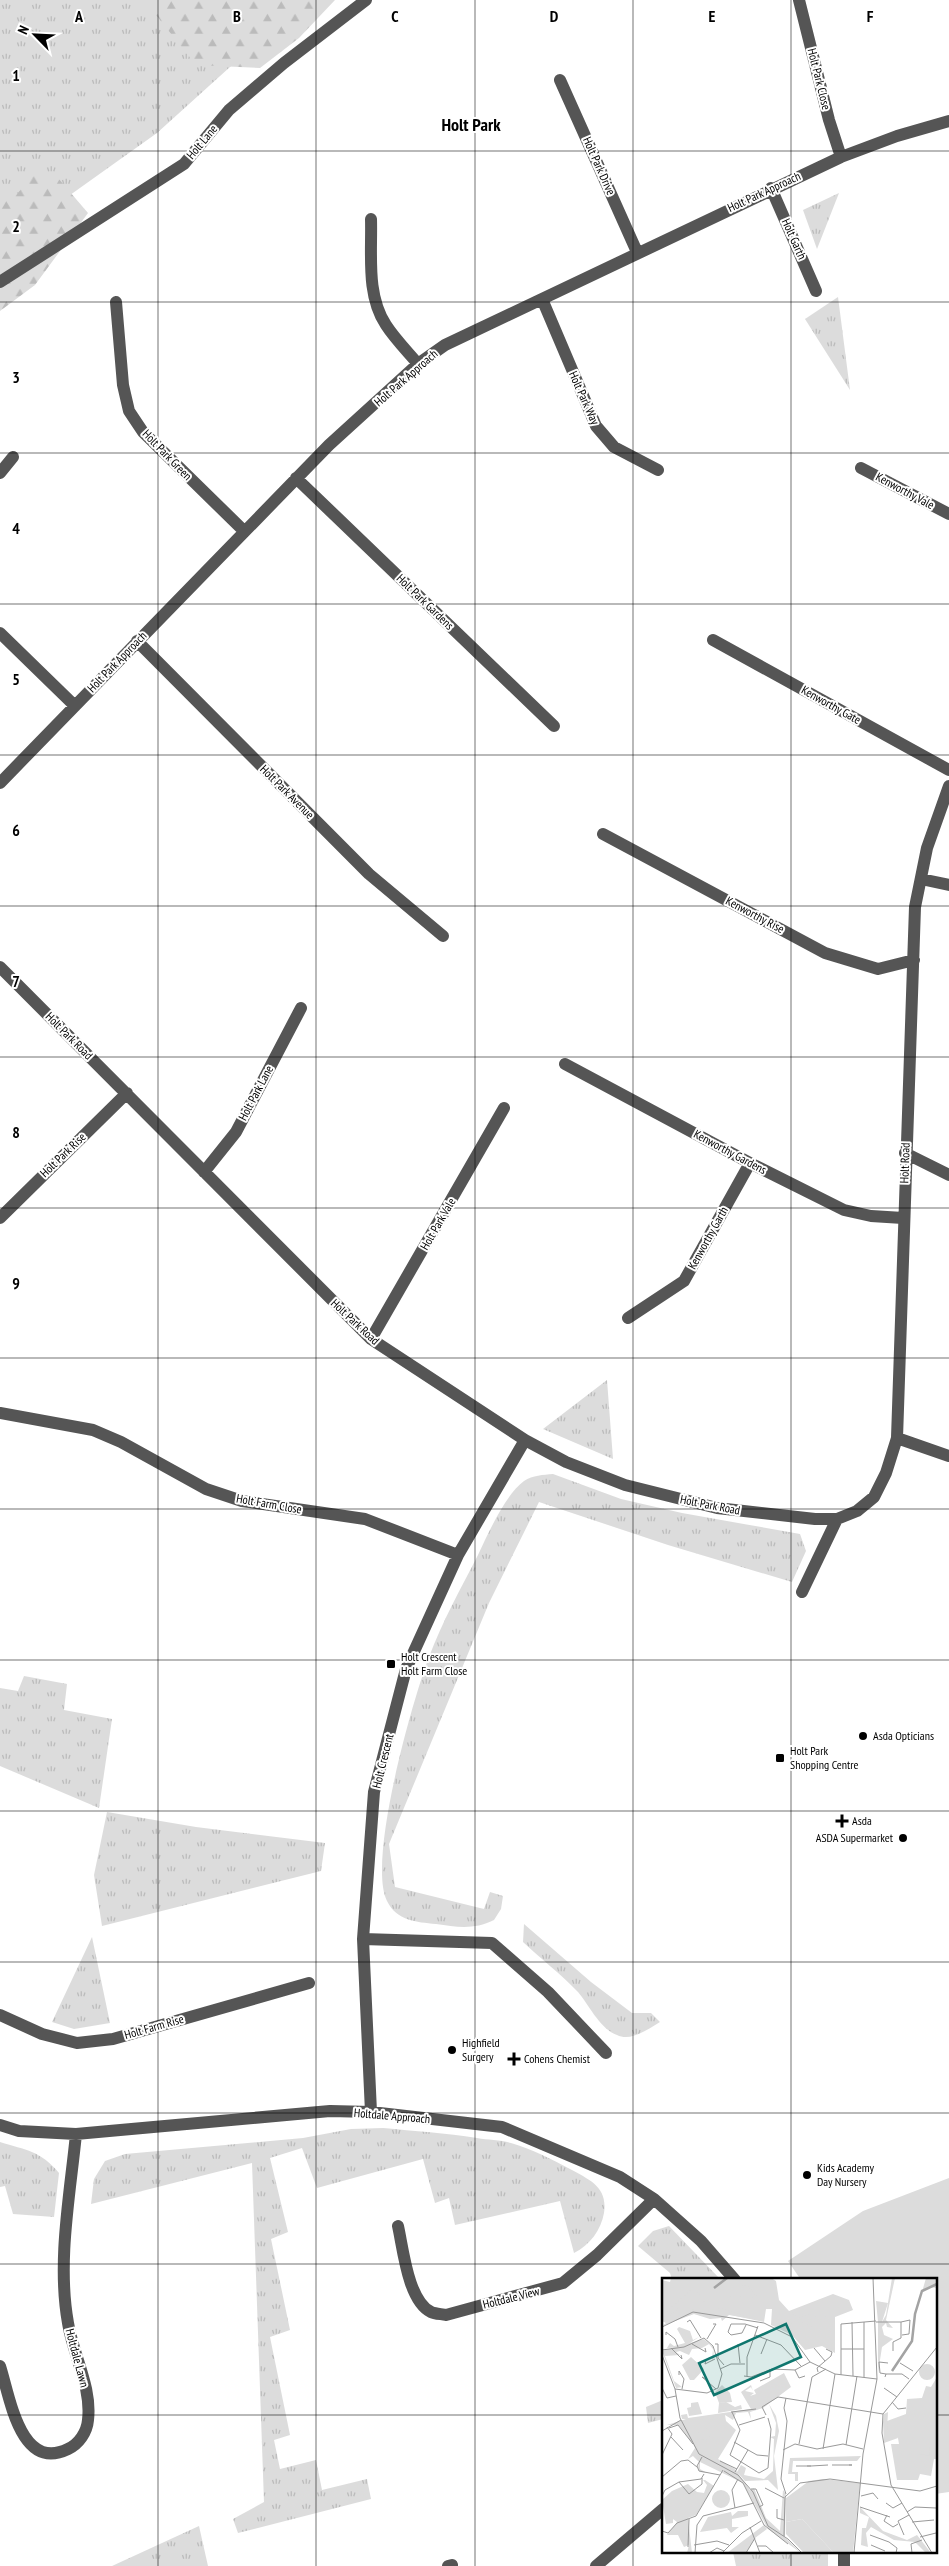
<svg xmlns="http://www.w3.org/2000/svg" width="949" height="2566" viewBox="0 0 949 2566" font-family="'PT Sans Narrow',sans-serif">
	<defs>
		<pattern id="grass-tufts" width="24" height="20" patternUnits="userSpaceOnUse" patternTransform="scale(1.25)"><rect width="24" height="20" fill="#dcdcdc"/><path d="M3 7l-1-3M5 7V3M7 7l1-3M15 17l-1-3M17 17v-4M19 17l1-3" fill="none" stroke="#bbb"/></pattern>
		<pattern id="forest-firs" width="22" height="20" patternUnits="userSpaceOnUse" patternTransform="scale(1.25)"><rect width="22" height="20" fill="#dcdcdc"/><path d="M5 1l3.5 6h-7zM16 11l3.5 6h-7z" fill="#bbb"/></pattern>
	</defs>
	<rect width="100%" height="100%" fill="#fff"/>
	<path fill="url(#grass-tufts)" d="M0,0H304L157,133L0,245Z
		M839,193L817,249L803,210Z
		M838,297L850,390L805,319Z
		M607,1380L613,1459L543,1429Z
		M553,1474L621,1499L682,1513L800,1534L806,1551L792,1582L668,1545L539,1502L489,1603L389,1844L395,1887L484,1909L490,1892L503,1896L501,1909L494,1920C474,1930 457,1927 436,1924C416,1922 397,1921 387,1901C367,1861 412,1702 429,1657C442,1622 461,1588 478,1555C488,1534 505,1495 524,1481C533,1475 543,1475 553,1474Z
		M24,1676L67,1684L64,1710L112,1719L99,1808L0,1766V1688L18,1691Z
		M107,1812L196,1827L325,1843L321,1871L102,1926L94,1875Z
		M524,1924L591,1982L632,2013H651L660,2022C648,2029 631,2042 617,2035C600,2029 589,2005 578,1992C561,1974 541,1959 523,1942Z
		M92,1937L110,2023L74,2029L52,2022Z
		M383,2128C414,2131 446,2133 477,2138C488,2140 501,2140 511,2143C532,2149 551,2159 570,2169C590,2180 608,2187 604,2213C601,2230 590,2245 574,2253L560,2201L455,2225L449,2198L435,2203L423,2159L317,2188L302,2148L270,2158L288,2232L271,2239L290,2330L270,2337L290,2435L274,2440L280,2469L316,2460L322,2490L367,2479L371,2499L238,2533L233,2519L264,2502L252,2163L91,2204L94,2179L105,2161L125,2154L303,2138L351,2129Z
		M0,2142C26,2150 41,2151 59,2173L54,2217L13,2214L5,2186L0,2187Z
		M669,2226L721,2280H672L670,2273L638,2246L653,2231Z
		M663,2400V2419L648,2423L646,2407Z
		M199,2526L208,2566H112Z
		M733,2552H828V2566H736Z"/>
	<path fill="url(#forest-firs)" d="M144,0H335L299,38L260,68L196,65Z
		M34,175L58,178L88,213L35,285L0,311V202L15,196Z"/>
	<path fill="#dcdcdc" d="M949,2178V2492L935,2494V2280H801L788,2261L863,2211Z"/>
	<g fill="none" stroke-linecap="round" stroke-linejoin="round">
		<path stroke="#555" stroke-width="12" d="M799,0L829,120L841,157
			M560,80L637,252
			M771,188L816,291
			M371,219C372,254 366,295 386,325C395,339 408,352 418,364
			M0,282L184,164L229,110L284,63L366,0
			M542,299L596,426L614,447L658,470
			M116,302L123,385L129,411L143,432L244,531
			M861,468L949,514
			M0,473L13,457
			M296,478L554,726
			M0,633L75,706
			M713,640L949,770
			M137,641L369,874L443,936
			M0,783L329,445L418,364L445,345L841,157L897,136L949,121
			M603,834L825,953L878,969L914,960
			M921,879L949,885
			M0,967L371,1339L525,1440L566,1462L625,1485L717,1508L815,1519H837L857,1511L874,1497L886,1473L897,1438L915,907L927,848L949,786
			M565,1064L750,1163L844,1210L871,1216L903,1218
			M905,1153L949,1175
			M204,1172L236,1132L301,1008
			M0,1218L127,1093
			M628,1318L684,1281L750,1163
			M371,1339L504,1108
			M0,1413L93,1430L121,1442L206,1489L242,1501L365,1519L458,1555
			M897,1438L949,1456
			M802,1592L837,1519
			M363,1939L492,1943L548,1992L606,2053
			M0,2015L42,2034L77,2043L113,2039L309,1983
			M371,2112L363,1939L374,1792L406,1669L458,1555L525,1440
			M0,2125L19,2131L76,2134L330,2111L371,2112L502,2127L620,2177L654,2199L701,2241L735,2280
			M398,2226C403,2248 408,2301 431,2312C435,2314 442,2314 446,2315L563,2283L597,2255L654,2199
			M0,2366C10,2397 20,2472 68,2449C79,2444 87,2432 88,2420C92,2387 73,2355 68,2323C57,2262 70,2195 76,2134
			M448,2566L452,2565
			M596,2566L663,2509
			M844,2566V2552"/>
	</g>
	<path fill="none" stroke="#000" stroke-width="1" stroke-opacity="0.55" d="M158,0V2566M316,0V2566M475,0V2566M633,0V2566M791,0V2280M0,151H949M0,302H949M0,453H949M0,604H949M0,755H949M0,906H949M0,1057H949M0,1208H949M0,1358H949M0,1509H949M0,1660H949M0,1811H949M0,1962H949M0,2113H949M0,2264H949M0,2415H663M935,2415H949M791,2552V2566"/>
	<g fill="#000" stroke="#fff" stroke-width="2">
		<rect x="386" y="1659" width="10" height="10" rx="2.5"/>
		<circle cx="863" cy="1736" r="5"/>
		<rect x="775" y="1753" width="10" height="10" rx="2.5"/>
		<path d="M839.5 1813.5h5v5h5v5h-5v5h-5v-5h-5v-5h5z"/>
		<circle cx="903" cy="1838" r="5"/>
		<circle cx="452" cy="2050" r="5"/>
		<path d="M511.5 2051.5h5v5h5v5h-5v5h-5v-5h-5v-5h5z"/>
		<circle cx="807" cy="2175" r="5"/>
	</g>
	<g text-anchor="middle" stroke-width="4" stroke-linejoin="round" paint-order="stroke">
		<g font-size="12" fill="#000" stroke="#fff">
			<text transform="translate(819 79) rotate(76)" y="4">Holt Park Close</text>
			<text transform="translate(202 142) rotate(-50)" y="4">Holt Lane</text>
			<text transform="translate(599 166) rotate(66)" y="4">Holt Park Drive</text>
			<text transform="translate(764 192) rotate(-25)" y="4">Holt Park Approach</text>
			<text transform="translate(794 239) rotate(66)" y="4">Holt Garth</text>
			<text transform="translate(406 378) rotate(-41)" y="4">Holt Park Approach</text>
			<text transform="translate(584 398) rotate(66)" y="4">Holt Park Way</text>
			<text transform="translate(167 455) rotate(46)" y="4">Holt Park Green</text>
			<text transform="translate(905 491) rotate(28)" y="4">Kenworthy Vale</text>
			<text transform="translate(425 602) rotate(44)" y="4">Holt Park Gardens</text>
			<text transform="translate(117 662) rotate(-46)" y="4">Holt Park Approach</text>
			<text transform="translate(831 705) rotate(29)" y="4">Kenworthy Gate</text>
			<text transform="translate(287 792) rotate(45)" y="4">Holt Park Avenue</text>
			<text transform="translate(755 915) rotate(28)" y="4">Kenworthy Rise</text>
			<text transform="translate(69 1036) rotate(45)" y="4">Holt Park Road</text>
			<text transform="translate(256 1093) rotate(-62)" y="4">Holt Park Lane</text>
			<text transform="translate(730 1152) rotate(28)" y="4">Kenworthy Gardens</text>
			<text transform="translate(63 1155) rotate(-44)" y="4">Holt Park Rise</text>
			<text transform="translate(905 1163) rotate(-88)" y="4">Holt Road</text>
			<text transform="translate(438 1224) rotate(-60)" y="4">Holt Park Vale</text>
			<text transform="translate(708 1238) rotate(-61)" y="4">Kenworthy Garth</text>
			<text transform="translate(355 1322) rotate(43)" y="4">Holt Park Road</text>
			<text transform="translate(269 1504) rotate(10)" y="4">Holt Farm Close</text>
			<text transform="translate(710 1505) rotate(11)" y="4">Holt Park Road</text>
			<text transform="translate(383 1761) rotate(-76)" y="4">Holt Crescent</text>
			<text transform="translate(154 2027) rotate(-16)" y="4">Holt Farm Rise</text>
			<text transform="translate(392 2116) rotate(5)" y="4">Holtdale Approach</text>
			<text transform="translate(511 2298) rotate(-14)" y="4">Holtdale View</text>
			<text transform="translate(77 2358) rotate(75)" y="4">Holtdale Lawn</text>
		</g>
		<g font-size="12" fill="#000" stroke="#fff" text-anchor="start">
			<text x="401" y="1661">Holt Crescent<tspan x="401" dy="14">Holt Farm Close</tspan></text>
			<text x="873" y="1740">Asda Opticians</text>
			<text x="790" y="1755">Holt Park<tspan x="790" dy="14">Shopping Centre</tspan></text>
			<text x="852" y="1825">Asda</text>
			<text x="893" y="1842" text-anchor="end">ASDA Supermarket</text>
			<text x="462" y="2047">Highfield<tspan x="462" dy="14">Surgery</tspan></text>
			<text x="524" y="2063">Cohens Chemist</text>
			<text x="817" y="2172">Kids Academy<tspan x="817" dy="14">Day Nursery</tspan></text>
		</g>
		<g font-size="18" font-weight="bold" fill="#000" stroke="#fff">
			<text x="471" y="131">Holt Park</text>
		</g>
	</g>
	<g transform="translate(662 2278)">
		<rect width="275" height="275" fill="#fff"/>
		<path d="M9,0H109L114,3L117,22L127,33L171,16L187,22L191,32L173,39V75L160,68L143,72L130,57L109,47L110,31H104L102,44L69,37L30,36L4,45L0,43V2L8,4ZM264,0H275V10L267,9L260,14ZM214,23L226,25L220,44H216ZM17,49L28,53L31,62L37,59L22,69L5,70L8,65L12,68L23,65L15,51ZM42,61L51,69L52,80L50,82L51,71L47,66L40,70L30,71L27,77L18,73L14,74L18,77L3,78L12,103L20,109L14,110L0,73ZM29,79L42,91L32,102H28L20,87ZM122,95L129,109L101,130L88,134L89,141L86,134L74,135L71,142L63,137L64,143L74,152L56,181L73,191L88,212L92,210L104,240L118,253L121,212L124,216L123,259L139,275L106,251L81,205L38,184V191L45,195L38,194L36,190L37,184L31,178L26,181L33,170L31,166L16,147H5L24,141H20L19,137L25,136L26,140L89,131L79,114L89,107L91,113L89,109L83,113L92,115L88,118L94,116L92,112ZM275,99V181H272L269,198L258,196L256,202H235L229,166H237L236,160L225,152V143L244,136L245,121L260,120L264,108L269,109ZM64,124L73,129L79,127L80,131L56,135L57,125ZM107,126L114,138L117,153L112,178L116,212L106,202L83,203L75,194L79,187L84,190L82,197L102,201L111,193L112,161L108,159L113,158L114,145ZM140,241L172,275H142L124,256V244Z" fill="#dcdcdc"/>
		<path d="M230,0H233L224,42L231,50L225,49L224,45L220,49L222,57L231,61L220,69L216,95V44H220L224,37ZM80,7L86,8L96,20L66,18V15ZM30,11L43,20L41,27L18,29L6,39L10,41L30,31L39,35L60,30L96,42L67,37L60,43L59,40L48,41L32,36L0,48L4,45L1,42L3,35ZM130,34L135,40L147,36L151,39L166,38L170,48L160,52L135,43L130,48V58L125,54L130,45ZM226,134L225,152L232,153L236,160L222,165L221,144L222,136ZM199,178L195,183H131L130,194H136V203H133V196H126L128,180ZM41,202H43L52,208L34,237L26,240L30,275H25L27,267L22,269L16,257H5L15,244L11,241V245L4,246L0,222L10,213L26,206L35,214L42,215L45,207ZM50 221a9 9 0 1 1 18 0a9 9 0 1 1-18 0ZM198,229L221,253L245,262L255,257L269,275H264L253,264L232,262L209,249L204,255L206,269L199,267L200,250H204L207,239L198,235ZM76,233H86V238L70,241V249H77L69,255L65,250L38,254L46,239L69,234L70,238ZM102,247L105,251L93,260L84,275H65Z" fill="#dcdcdc"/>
		<path d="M161,201L198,205L191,275H172L140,241L124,244V220L147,203Z" fill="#dcdcdc"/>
		<path d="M257 94a8 8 0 1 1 16 0a8 8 0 1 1-16 0ZM60,107L68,115L70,124L57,125L53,114ZM36,124L40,136L27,138L25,130L29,129V125ZM36 156a6 6 0 1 1 12 0a6 6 0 1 1-12 0ZM248,169H257L256,181L258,176L267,178L268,169L275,170V178H270L268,186L248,182Z" fill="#dcdcdc"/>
		<path fill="none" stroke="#a3a3a3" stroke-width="2.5" d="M52,10L65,0M230,93L250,63L253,36L260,13L275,6"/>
		<path fill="none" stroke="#999" stroke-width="1" d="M25,44L28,42L39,60M190,44L191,98M202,44V99M214,44H239V60L231,64V73M239,44L248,42L247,56L240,57M84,47L80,55L69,57L66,54L69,46H83L96,50M0,49L31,34L102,45L130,59L148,84L173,96L215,101M4,57V54L13,61L16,69M93,57L119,67L139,88M45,61L54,46H51M30,66L44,74L43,70M53,66H56V80L62,87M76,66L78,85M9,70L20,81L19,77M152,70L163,83M179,71H202M0,72L22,69L42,60L51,68L60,96L56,110L45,115L13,111M99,76L105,61M0,77L13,111L18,140L37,176L76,197L91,214L106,248L126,261L140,275M44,82L43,86L53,81M238,85L251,93M58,91L69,86H83M133,92L137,100L143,98M156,94L155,90L169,78L170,74L164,71M224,96L218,95L217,84L226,85M17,97V93L22,101L20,111M179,97V46L214,43M82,98L89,99L110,91L133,92L148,84M85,98V79L96,48M223,99L224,96H240L247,101M44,101L40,99L54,111M98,103L108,99V91M0,110L5,120L14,118M222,110L235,119M124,120L122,130L125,143L119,201L124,216M230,124L236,131L244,130M69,134L94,131M70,134L78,152L68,177L97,195L106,190L109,151L106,140M221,136L220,155L229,207L270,275M104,137L100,129L116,119L221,136L275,69M77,147L103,139M7,150L16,147L31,166M0,153L19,142M9,159L21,172M72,164L95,177L106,178M137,166L150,99L164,91M184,167L195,98M161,171L173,96M121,172L133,166L155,171L181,166L201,171M0,177L10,156L5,149M40,179L35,188L37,193L58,197M58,183L75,191M170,187H190H187M134,188H149H145M149,188L166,187M62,193L81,205L102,247L126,266M73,194L86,172M0,199L19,183L26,182L35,189M17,204L27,216L40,206V200M103,210L122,220M89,211H94L101,227L97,229M0,218L3,212L17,204L39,201L42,196M199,218L211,215L216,221M224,225L231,230L240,225M198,229L228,239M73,230L70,212L76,201M115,231V240L122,242M245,234L253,229L274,230M225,237L222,243L231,249L236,246M250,244L272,242M88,249L98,275M0,253L6,255L15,245L34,238L61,192M208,257L227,264L235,270L234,275M242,257L236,243L247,237M122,258L123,219L138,205L168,201L258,213L275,208M258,259L274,255M32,267L55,263L67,267M209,267L223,273M96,268H104L112,275M26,269L27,241M33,275L35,247L41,238L92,225M47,275L55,270L62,273M60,275L80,255L99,243M84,275L93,260M192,275L201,176L215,101L211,0M250,275L249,266L260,262"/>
		<path fill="#0f766e" fill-opacity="0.15" stroke="#0f766e" stroke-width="2.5" d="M124,46L139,79L52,117L37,85Z"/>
		<rect width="275" height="275" fill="none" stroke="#000" stroke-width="2.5"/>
	</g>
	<g font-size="16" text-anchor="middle" font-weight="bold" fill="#000" stroke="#fff" stroke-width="4" stroke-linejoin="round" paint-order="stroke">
		<text x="79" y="22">A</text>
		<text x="237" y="22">B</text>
		<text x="395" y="22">C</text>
		<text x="554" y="22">D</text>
		<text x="712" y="22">E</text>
		<text x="870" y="22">F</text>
		<text x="16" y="81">1</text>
		<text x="16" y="232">2</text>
		<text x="16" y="383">3</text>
		<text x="16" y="534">4</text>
		<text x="16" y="685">5</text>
		<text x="16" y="836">6</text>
		<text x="16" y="987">7</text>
		<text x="16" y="1138">8</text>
		<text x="16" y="1289">9</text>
	</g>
	<g transform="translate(35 35) rotate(294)" stroke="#ffffff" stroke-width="4" paint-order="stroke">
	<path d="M0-4L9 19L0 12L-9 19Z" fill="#000000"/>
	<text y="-8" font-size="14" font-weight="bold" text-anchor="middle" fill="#000000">N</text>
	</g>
</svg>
